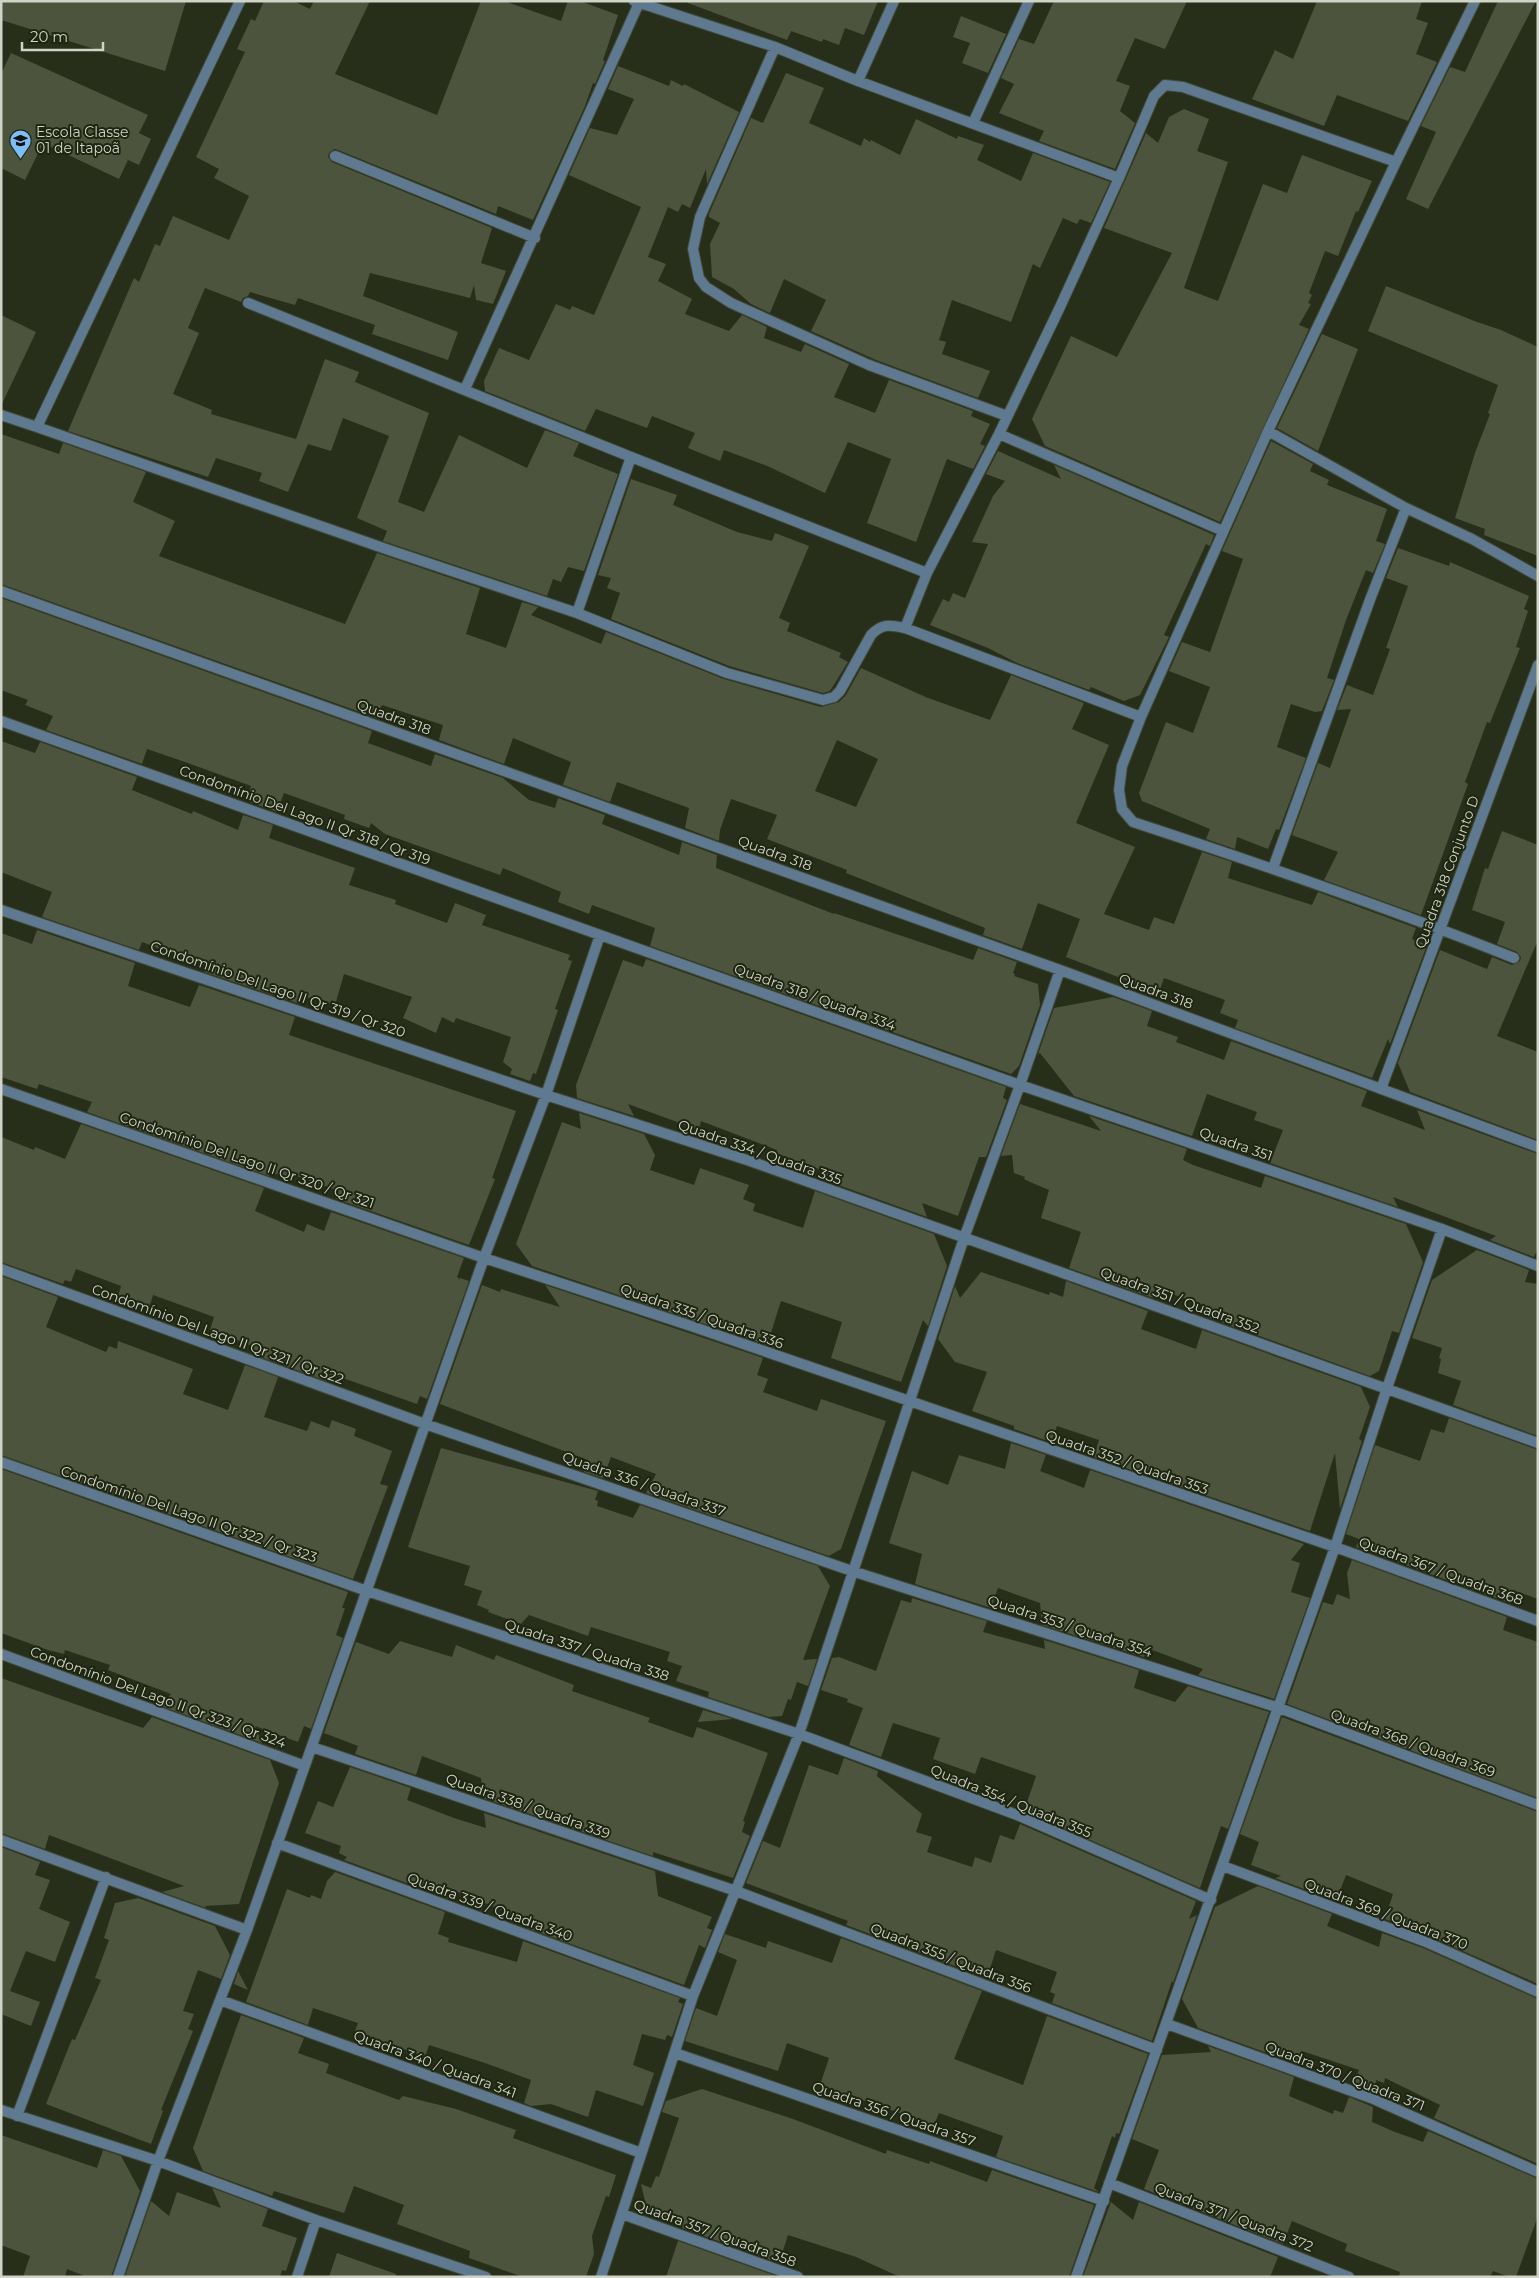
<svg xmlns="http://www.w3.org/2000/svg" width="1539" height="2278" viewBox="0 0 1539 2278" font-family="Montserrat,sans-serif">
	<rect width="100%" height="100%" fill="#272f1a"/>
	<path fill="#4c543e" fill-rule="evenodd" d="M1,1H186L165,71L1,20Z
		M264,1H293L310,9L314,1H370L335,74L437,115L481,1H504L561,21L568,1H580L618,15L603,60L605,61L595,84L593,83L585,106L533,220L498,206L496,214L338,150L334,149L329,153L328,157L332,162L492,228L481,263L506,271L493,304L476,300L474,285L470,298L370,273L363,296L458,332L448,360L372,334L375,325L298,298L295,305L250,292L248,296L243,298L241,302L205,288L188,328L199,333L173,394L212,410L211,414L296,439L325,359L359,372L355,382L429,413L398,502L424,512L459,435L527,468L545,430L579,443L573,456L618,474L584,571L568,567L561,582L553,579L547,596L383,541L387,531L357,518L389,436L343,418L331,451L308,444L288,492L259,481L262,473L216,458L208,477L68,431L134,278L139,282L155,244L160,246L173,216L229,240L249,196L214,178L219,169L196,157L245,52L237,49L251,19L255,21Z
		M688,1H878L864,35L845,28L839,45L823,39L822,42L791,31L787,40L688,3Z
		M1054,1H1187L1165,49L1135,38L1116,81L1130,86L1120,111L1135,123L1115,169L1039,141L1044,131L999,113L1014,84L1001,78L1019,39L1034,44Z
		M1317,1H1422L1416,19L1428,23L1416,54L1437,62L1408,121L1337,95L1324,126L1252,99L1275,50L1293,59Z
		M1498,1H1536L1428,209L1406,199L1436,132L1421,126L1450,67L1465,72Z
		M961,16L1006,34L988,73L962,63L970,43L953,37Z
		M11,53L148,115L139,133L151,139L139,165L128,160L119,179L43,143L25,180L1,168V74Z
		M618,66L669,86L671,80L683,86L684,84L739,112L707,184L706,169L690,208L682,204L678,212L668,207L648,257L666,264L658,281L692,299L685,314L729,331L742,315L767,327L764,338L801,352L805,344L849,364L834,397L875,413L889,380L973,411L971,416L990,424L980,444L985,446L973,469L947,459L916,542L867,523L891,459L848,442L825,493L765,465L724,450L720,461L688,448L695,433L652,416L647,428L596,409L585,431L485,391L484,381L499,348L529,360L556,304L570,310L572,306L594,315L641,207L569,175L590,128L617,135L634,99L608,89Z
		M786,73L824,88L809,123L861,146L864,138L870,142L871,140L900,155L916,119L957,139L958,136L984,145L977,160L1021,181L1033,153L1110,182L1091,223L1080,219L1077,224L1063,218L1040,268L1033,264L1011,322L952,300L939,340L946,342L942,354L990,371L978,398L876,360L811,331L826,300L784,279L770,313L751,304L734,289L712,277L710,244L720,223L709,217V214L751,118L763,123Z
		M1184,109L1209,119L1197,151L1228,162L1184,288L1218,301L1263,184L1287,193L1302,155L1372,181L1358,212L1356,211L1338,256L1325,251L1309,293L1312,295L1308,303L1311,304L1299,325L1309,329L1220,522L1045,446L1032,419L1071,336L1117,357L1172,253L1104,228L1146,133L1158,143L1169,117Z
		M1386,286L1477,322L1501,330L1538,347V556L1484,535L1485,529L1455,518L1475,453L1490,414L1488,413L1498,385L1368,331Z
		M1,315L36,332L1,406Z
		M1322,334L1358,349L1318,451L1277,428Z
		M1,434L59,454L63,443L146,472L133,502L175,521L159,556L345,624L377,553L480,588L466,634L506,648L522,602L538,607L531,615L601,644L606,632L724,679L821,707L839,702L846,695L861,668L928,698L990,720L1011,675L1084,703L1072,729L1109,745L1076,823L1135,847L1104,914L1149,930L1154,917L1174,924L1202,852L1232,862L1228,878L1312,905L1318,892L1416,928L1412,939L1427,945L1390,1044L1388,1039L1372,1078L1235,1028L1238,1020L1220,1013L1225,1000L1164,978L1157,998L1140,992L1152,990L1066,957L1080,919L1038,903L1022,949L983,935L985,928L846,873L847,870L767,839L777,815L731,799L720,830L719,841L685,828L689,808L617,782L610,802L563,785L571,762L513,738L504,764L439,740L443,725L382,705L377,718L1,584ZM837,740L878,759L856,807L815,791Z
		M1271,441L1313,464L1310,471L1329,480L1327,485L1387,509L1376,541L1385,544L1373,573L1366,570L1346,620L1327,678L1334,680L1322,711L1315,712L1291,704L1277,747L1306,758L1279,830L1276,829L1268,849L1237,837L1235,849L1206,839L1210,829L1142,801L1139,793L1166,722L1193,733L1210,687L1169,671L1182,642L1210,652L1243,559L1222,551Z
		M998,451L1061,479L1054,465L1214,535L1210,546L1206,544L1164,635L1169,637L1140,695L1124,701L1091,687L1089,690L1017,663L988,648L930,625L943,599L949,602L953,593L965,598L988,544L972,542L993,496L1005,481L986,474Z
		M631,479L677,495L673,505L737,532L772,541L775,533L809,546L779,618L790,623L787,631L841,653L839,657L848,662L830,691L823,693L729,666L611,619L620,593L607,588L611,578L598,575Z
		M1398,548L1449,566L1450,562L1529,596L1524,609L1528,611L1516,647L1520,648L1490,723L1487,722L1465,782L1468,784L1421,915L1324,880L1338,852L1292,835L1318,763L1330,768L1351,709L1337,710L1347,685L1373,695L1390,649L1386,648L1408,586L1386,578Z
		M1,598L372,731L368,743L431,766L435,754L503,778L529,800L555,808L558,798L605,815L602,824L679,855L682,842L717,855L716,868L834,914V913L973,960L978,948L1017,962L1013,973L1015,974L1014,976L1038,984L1040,1005L1019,1066L1011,1074L650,946L655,928L592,905L589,914L558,902L561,892L503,868L500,875L385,834L371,823L369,828L344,819L345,815L284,793L277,812L247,801L251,786L188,763L147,749L142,764L46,730L53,716L25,705L28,700L1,690Z
		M1,741L35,753L40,742L137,777L132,790L192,814L193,811L238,830L243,815L273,825L269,838L355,868L349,885L396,900L395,904L447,923L455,903L486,915L482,925L570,955L568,960L572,961L555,1009L558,1010L536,1074L533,1073L530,1081L510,1074L512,1069L503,1062L511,1037L456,1018L454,1023L442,1017L436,1033L403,1018L412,997L344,974L335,1005L303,996L300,1004L204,972L206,966L142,942L139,950L42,917L52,892L1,872Z
		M1502,831L1538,845V940L1497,1036L1538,1052V1140L1410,1092L1398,1063L1440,950L1487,969L1492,957L1512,965L1520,961L1521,957L1517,952L1497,944L1505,922L1472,910L1485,868L1488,869Z
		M37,930L135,963L128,986L190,1007L199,985L295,1017L289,1035L516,1111L492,1178L495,1179L469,1245L336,1199L339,1191L291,1174L290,1178L270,1172L269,1176L87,1112L92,1102L39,1084L37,1089L1,1077V933L32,944Z
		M646,959L1006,1087L1003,1098L1007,1100L986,1157H979L958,1216L922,1203L927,1217L819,1178L821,1170L776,1153L777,1150L701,1121L699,1130L628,1104L634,1116L577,1098L576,1085L623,960L643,967Z
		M1113,997L1152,1011L1147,1026L1178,1037L1176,1042L1224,1060L1231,1041L1367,1091L1361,1106L1425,1130L1417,1110L1538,1154V1248L1534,1257L1490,1240L1496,1236L1393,1197L1398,1207L1270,1163L1283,1130L1254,1120L1257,1112L1207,1094L1192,1136L1074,1096L1040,1053L1038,1054L1054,1008Z
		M1020,1104L1101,1131L1089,1116L1187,1149L1183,1160L1193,1165L1261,1188L1265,1176L1406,1224L1423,1262L1399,1333L1392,1331L1379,1371L1370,1376L1207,1317L1209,1310L1202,1308L1203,1305L1164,1291L1163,1293L1156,1291L1153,1298L1069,1268L1081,1232L1041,1218L1049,1190L1030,1182L1024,1179L1025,1177L1014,1173L1012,1155L1001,1156Z
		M579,1113L644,1134L655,1155L650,1170L694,1185L700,1168L749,1185L743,1199L755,1204L753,1211L803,1228L815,1191L934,1234L947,1266L928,1326L923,1320L901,1382L831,1358L842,1322L781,1301L767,1345L532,1266L516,1244L562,1122L581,1129Z
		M81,1124L264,1188L255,1211L304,1232L307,1224L324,1231L331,1212L464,1258L457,1277L459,1278L458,1281L460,1278L469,1281L427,1399L420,1396L417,1404L334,1375L332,1383L250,1353L252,1346L210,1330L214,1317L153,1295L149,1308L118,1296L121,1286L76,1269L71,1282L65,1280L63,1284L1,1262V1137L34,1150L35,1147L65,1159Z
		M1477,1250L1529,1270L1525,1282L1538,1284V1436L1453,1405L1461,1381L1438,1373L1441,1359L1439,1358L1442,1348L1412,1338L1432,1280Z
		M981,1272L1049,1295L1050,1292L1063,1297L1066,1281L1148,1311L1141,1329L1196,1349L1202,1330L1361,1387L1370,1407L1359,1439L1362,1441L1340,1509L1335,1453L1310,1531L1094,1457L1099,1440L1057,1426L1051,1442L1014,1429V1426L972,1411L987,1372L955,1362L938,1339L955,1286L960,1298Z
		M1,1276L58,1297L46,1327L106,1352L109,1346L117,1349L118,1341L193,1369L183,1394L228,1410L245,1365L278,1377L264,1417L307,1431L311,1421L329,1428L332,1420L356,1429L354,1436L392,1451L380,1484L388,1486L353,1579L1,1455Z
		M482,1285L500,1292L501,1289L560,1307L545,1285L686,1332L763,1358L757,1375L768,1379L763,1392L817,1411L821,1399L886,1421L841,1549L829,1556L646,1493L656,1474L611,1457L603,1478L584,1472L588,1460L440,1404Z
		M1449,1418L1538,1450V1599L1513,1590L1510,1603L1356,1547L1359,1539L1346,1534L1375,1445L1420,1461L1431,1429L1444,1433Z
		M1011,1443L1046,1455L1040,1471L1084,1488L1090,1470L1304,1544L1291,1560L1300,1563L1291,1592L1310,1598L1274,1699L1198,1675L1203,1669L1147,1648L1144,1657L1042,1625L1040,1603L998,1588L991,1608L915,1584L922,1554L889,1543L912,1471L948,1485L959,1455L1005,1469Z
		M441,1448L598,1491L595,1500L598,1501L597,1506L633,1518L640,1505L818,1566L830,1586L803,1660L817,1659L808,1686L797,1682L791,1700L788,1699L782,1716L769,1717L708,1697L709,1692L676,1681L682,1666L667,1661L670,1652L591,1627L588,1636L529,1615L521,1624L488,1612L489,1610L477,1605L482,1591L464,1585L470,1566L408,1547Z
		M1,1469L348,1592L342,1608H345L336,1635L343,1638L311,1729L304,1726L298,1742L255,1726L262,1743L161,1706L171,1694L108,1670L110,1665L65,1650L64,1654L48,1650L1,1633Z
		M1352,1560L1507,1617L1503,1630L1538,1642V1798L1287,1704L1323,1602L1333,1605L1337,1594L1350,1599L1347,1573Z
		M912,1598L987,1621L983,1632L1045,1649L1044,1640L1139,1670L1134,1688L1175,1702L1188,1686L1269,1712L1228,1829L1221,1826L1200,1888L1024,1811L1036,1776L981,1757L975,1774L933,1759L940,1738L893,1723L881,1757L849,1745L863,1708L847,1702L848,1699L821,1690L832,1658L839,1657L876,1671L901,1600L911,1603Z
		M400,1641L452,1657L456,1645L494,1660L496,1655L574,1685L572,1691L650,1718L648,1722L693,1738L697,1727L768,1753L743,1821L745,1822L742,1832L750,1836L733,1878L653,1852V1856L483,1798L481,1778L422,1756L416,1775L355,1754L358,1746L324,1733L356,1642L389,1654Z
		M1,1678L143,1728L152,1717L270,1760L279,1783L239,1904L205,1906L206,1908L162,1892L184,1886L49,1835L45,1849L1,1833Z
		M703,1710L733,1719L698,1722Z
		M1282,1717L1538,1812V1984L1429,1936L1385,1919L1393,1894L1346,1875L1336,1901L1275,1878L1281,1876L1251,1865L1259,1842L1240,1834Z
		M844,1758L878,1771L877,1776L922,1814L916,1832L932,1837L927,1852L972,1867L975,1857L991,1863L1000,1835L1014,1840L1020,1824L1196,1901L1189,1919L1197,1915L1173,1983L1172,1981L1152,2041L1052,2003L1055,1994L1050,1992L1057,1972L996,1950L987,1978L846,1925L848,1921L746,1883L763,1841L780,1848L809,1765L838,1775Z
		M350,1767L411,1788L407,1800L454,1818L486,1828L484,1813L655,1871L658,1896L712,1917L707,1928L712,1930L705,1948L699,1945L684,1985L527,1928L529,1921L453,1890L450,1899L344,1860L347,1857L339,1853L341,1846L305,1833L318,1801L333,1807Z
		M1,1847L40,1862L35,1875L50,1880L39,1909L70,1922L55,1962L26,1951L10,1991L40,2002L31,2026L1,2014Z
		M335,1872L445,1912L438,1934L449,1938L448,1942L517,1962L523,1941L680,1998L678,2002L683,2004L672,2037L667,2035L665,2040L642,2034L633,2065L654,2073L643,2106L596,2090L588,2117L551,2104L531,2106L524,2103L531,2080L488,2064L429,2045L425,2057L355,2031L358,2023L313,2008L308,2025L246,2002L287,1889L310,1898L311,1895L321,1899L327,1881Z
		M1258,1886L1332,1914L1327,1926L1379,1947L1382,1933L1423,1948L1538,1999V2164L1434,2118L1440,2105L1385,2078L1384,2083L1376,2080L1375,2092L1354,2084L1359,2070L1302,2051L1298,2064L1198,2028L1182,1999L1215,1907Z
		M138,1898L215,1926L230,1955L221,1979L198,1970L183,2011L194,2014L188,2029L193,2031L161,2110L163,2111L151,2144L46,2104L72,2039L75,2040L101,1980L95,1978L109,1940L104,1938L115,1903Z
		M725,1934L766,1948L768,1941L832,1963L841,1938L982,1991L954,2059L1023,2085L1047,2016L1148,2054L1119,2134L1116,2133L1115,2138L1112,2136L1094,2188L1099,2192L996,2157L1003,2136L939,2113L934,2125L820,2085L829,2058L787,2043L778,2071L685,2041L696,2008L717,2016L737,1960L718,1952Z
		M238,1971L248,1990L234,1984Z
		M241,2015L304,2038L298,2053L329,2064L326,2073L399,2100L403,2096L456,2109L516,2130L513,2138L616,2175L609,2197L606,2196L592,2236L594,2254L586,2277H523L469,2258L470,2251L397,2224L404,2205L354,2186L344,2213L274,2191L272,2196L203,2171L193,2148Z
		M1208,2046L1294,2077L1289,2096L1333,2114L1334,2110L1343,2113L1349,2097L1373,2107L1372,2122L1395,2132L1423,2142L1428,2131L1538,2179V2216L1516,2277H1509L1493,2271L1490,2277H1399L1400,2272L1345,2251L1347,2244L1292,2221L1283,2244L1144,2189L1159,2150L1132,2139L1162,2055L1211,2052Z
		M702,2089L793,2119L886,2154L887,2150L929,2164L930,2161L987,2182L992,2170L1094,2205L1069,2277H900L856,2257L788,2235L779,2263L682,2228L683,2226L648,2214L641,2184L651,2188L656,2176L659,2177L679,2118L662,2112L666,2101Z
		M1,2135L97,2168L103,2150L121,2156L140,2191L111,2277H87L67,2269L65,2277H23L30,2256L1,2245Z
		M212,2188L268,2209L262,2226L297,2238L286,2271L282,2270L280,2277H125L151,2201L169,2216L177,2192L221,2208Z
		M1111,2202L1133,2220L1139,2202L1278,2257L1270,2277H1083Z
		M678,2241L776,2276V2277H666Z
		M337,2253L396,2274V2277H329Z"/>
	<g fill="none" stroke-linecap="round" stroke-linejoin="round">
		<defs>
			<path id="minor" d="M634,1L775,47L858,81L1119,178
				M1475,1L1396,162L1268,431L1141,717L1122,766L1119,790L1122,809L1133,822C1261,864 1389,908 1514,958
				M775,47L700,217L693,249L699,278L706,287L731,303L869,365L1007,416
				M858,81L894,1
				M973,123L1029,1
				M335,156L535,238
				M248,303L631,457L927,573
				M465,389L639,3
				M1,415L37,427L240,1
				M37,427L389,550L577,613
				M1268,431L1406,508L1472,539L1538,576
				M999,434L1223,531
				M631,457L577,613L727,673L823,700L834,697L840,691L871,635C882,623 890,625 905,628L1141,717
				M1,591L1060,970L1538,1147
				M905,628L927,573L999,434L1060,307L1119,178L1154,96L1165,85L1183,87L1396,162
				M1,721L1020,1085L1442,1229L1538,1266
				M1273,868L1371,597L1406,508
				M1,910L546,1095L750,1161L1538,1443
				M1,1089L484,1258L688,1325L1335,1547L1538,1621
				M1381,1089L1538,665
				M1,1269L425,1424L852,1571L1279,1708L1538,1805
				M1,1462L367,1591L799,1734L1017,1815L1211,1900
				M1,1654L305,1766
				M312,1747L736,1891L1157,2050
				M1,1840L247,1930
				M277,1843L693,1996
				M1223,1866L1426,1942L1538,1992
				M220,2000L641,2153
				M1167,2024L1371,2098L1538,2172
				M675,2053L1104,2201
				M1,2110L158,2161L316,2220L486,2277
				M17,2116L106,1877
				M1109,2183L1349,2277
				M622,2214L798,2277
				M118,2277L158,2161L247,1930L484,1258L546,1095L600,935
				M297,2277L316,2220
				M601,2277L693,1996L799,1734L964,1238L1020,1085L1060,970
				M1076,2277L1335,1547L1387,1388L1442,1229"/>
		</defs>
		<use href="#minor" stroke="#424936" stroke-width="12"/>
		<use href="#minor" stroke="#5e7990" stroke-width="10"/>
	</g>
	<defs>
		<symbol id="school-pin" viewBox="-11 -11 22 30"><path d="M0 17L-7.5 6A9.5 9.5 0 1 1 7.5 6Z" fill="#7abff8" stroke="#1e2510"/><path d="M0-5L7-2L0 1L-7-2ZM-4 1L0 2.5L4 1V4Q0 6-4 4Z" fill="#111"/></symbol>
	</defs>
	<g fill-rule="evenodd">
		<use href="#school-pin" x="8" y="128" width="25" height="34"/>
	</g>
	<g text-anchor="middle" stroke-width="4" stroke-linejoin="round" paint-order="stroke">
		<g font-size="14" fill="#cfd4c7" stroke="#1e2510" text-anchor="start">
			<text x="36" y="137">Escola Classe<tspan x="36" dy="16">01 de Itapoã</tspan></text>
		</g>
		<g font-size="14" fill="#cfd4c7" stroke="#1e2510">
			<text transform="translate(394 717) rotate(20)" y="5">Quadra 318</text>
			<text transform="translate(305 815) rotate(20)" y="5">Condomínio Del Lago II Qr 318 / Qr 319</text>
			<text transform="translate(775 853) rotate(20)" y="5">Quadra 318</text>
			<text transform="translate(1447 872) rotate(-70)" y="5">Quadra 318 Conjunto D</text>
			<text transform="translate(278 989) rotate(19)" y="5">Condomínio Del Lago II Qr 319 / Qr 320</text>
			<text transform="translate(1156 991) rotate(20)" y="5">Quadra 318</text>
			<text transform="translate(815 997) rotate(20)" y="5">Quadra 318 / Quadra 334</text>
			<text transform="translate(1236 1144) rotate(19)" y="5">Quadra 351</text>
			<text transform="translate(760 1152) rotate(19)" y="5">Quadra 334 / Quadra 335</text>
			<text transform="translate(247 1160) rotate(19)" y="5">Condomínio Del Lago II Qr 320 / Qr 321</text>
			<text transform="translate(1180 1300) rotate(20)" y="5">Quadra 351 / Quadra 352</text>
			<text transform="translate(702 1316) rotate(19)" y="5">Quadra 335 / Quadra 336</text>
			<text transform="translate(218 1334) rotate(20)" y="5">Condomínio Del Lago II Qr 321 / Qr 322</text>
			<text transform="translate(1127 1462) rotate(19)" y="5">Quadra 352 / Quadra 353</text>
			<text transform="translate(644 1484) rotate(19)" y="5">Quadra 336 / Quadra 337</text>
			<text transform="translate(189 1514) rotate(19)" y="5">Condomínio Del Lago II Qr 322 / Qr 323</text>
			<text transform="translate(1441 1571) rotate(20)" y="5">Quadra 367 / Quadra 368</text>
			<text transform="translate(1070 1626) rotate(18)" y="5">Quadra 353 / Quadra 354</text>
			<text transform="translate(587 1650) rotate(18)" y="5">Quadra 337 / Quadra 338</text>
			<text transform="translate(158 1697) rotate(20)" y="5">Condomínio Del Lago II Qr 323 / Qr 324</text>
			<text transform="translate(1413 1743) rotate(20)" y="5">Quadra 368 / Quadra 369</text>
			<text transform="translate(1011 1801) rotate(22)" y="5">Quadra 354 / Quadra 355</text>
			<text transform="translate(528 1806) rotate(19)" y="5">Quadra 338 / Quadra 339</text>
			<text transform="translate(490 1907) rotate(20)" y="5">Quadra 339 / Quadra 340</text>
			<text transform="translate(1386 1914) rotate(21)" y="5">Quadra 369 / Quadra 370</text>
			<text transform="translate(951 1958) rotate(21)" y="5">Quadra 355 / Quadra 356</text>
			<text transform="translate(435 2064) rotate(20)" y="5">Quadra 340 / Quadra 341</text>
			<text transform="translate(1345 2076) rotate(21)" y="5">Quadra 370 / Quadra 371</text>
			<text transform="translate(894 2114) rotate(19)" y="5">Quadra 356 / Quadra 357</text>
			<text transform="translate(1234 2217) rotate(21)" y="5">Quadra 371 / Quadra 372</text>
			<text transform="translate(715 2233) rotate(20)" y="5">Quadra 357 / Quadra 358</text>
		</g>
	</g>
	<rect width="1539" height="2278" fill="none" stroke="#cfd4c7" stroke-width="5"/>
	<path d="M22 42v8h81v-8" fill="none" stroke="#cfd4c7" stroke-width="2.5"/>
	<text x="30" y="42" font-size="15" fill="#cfd4c7" stroke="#1e2510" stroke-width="4" paint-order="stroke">20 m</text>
</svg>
